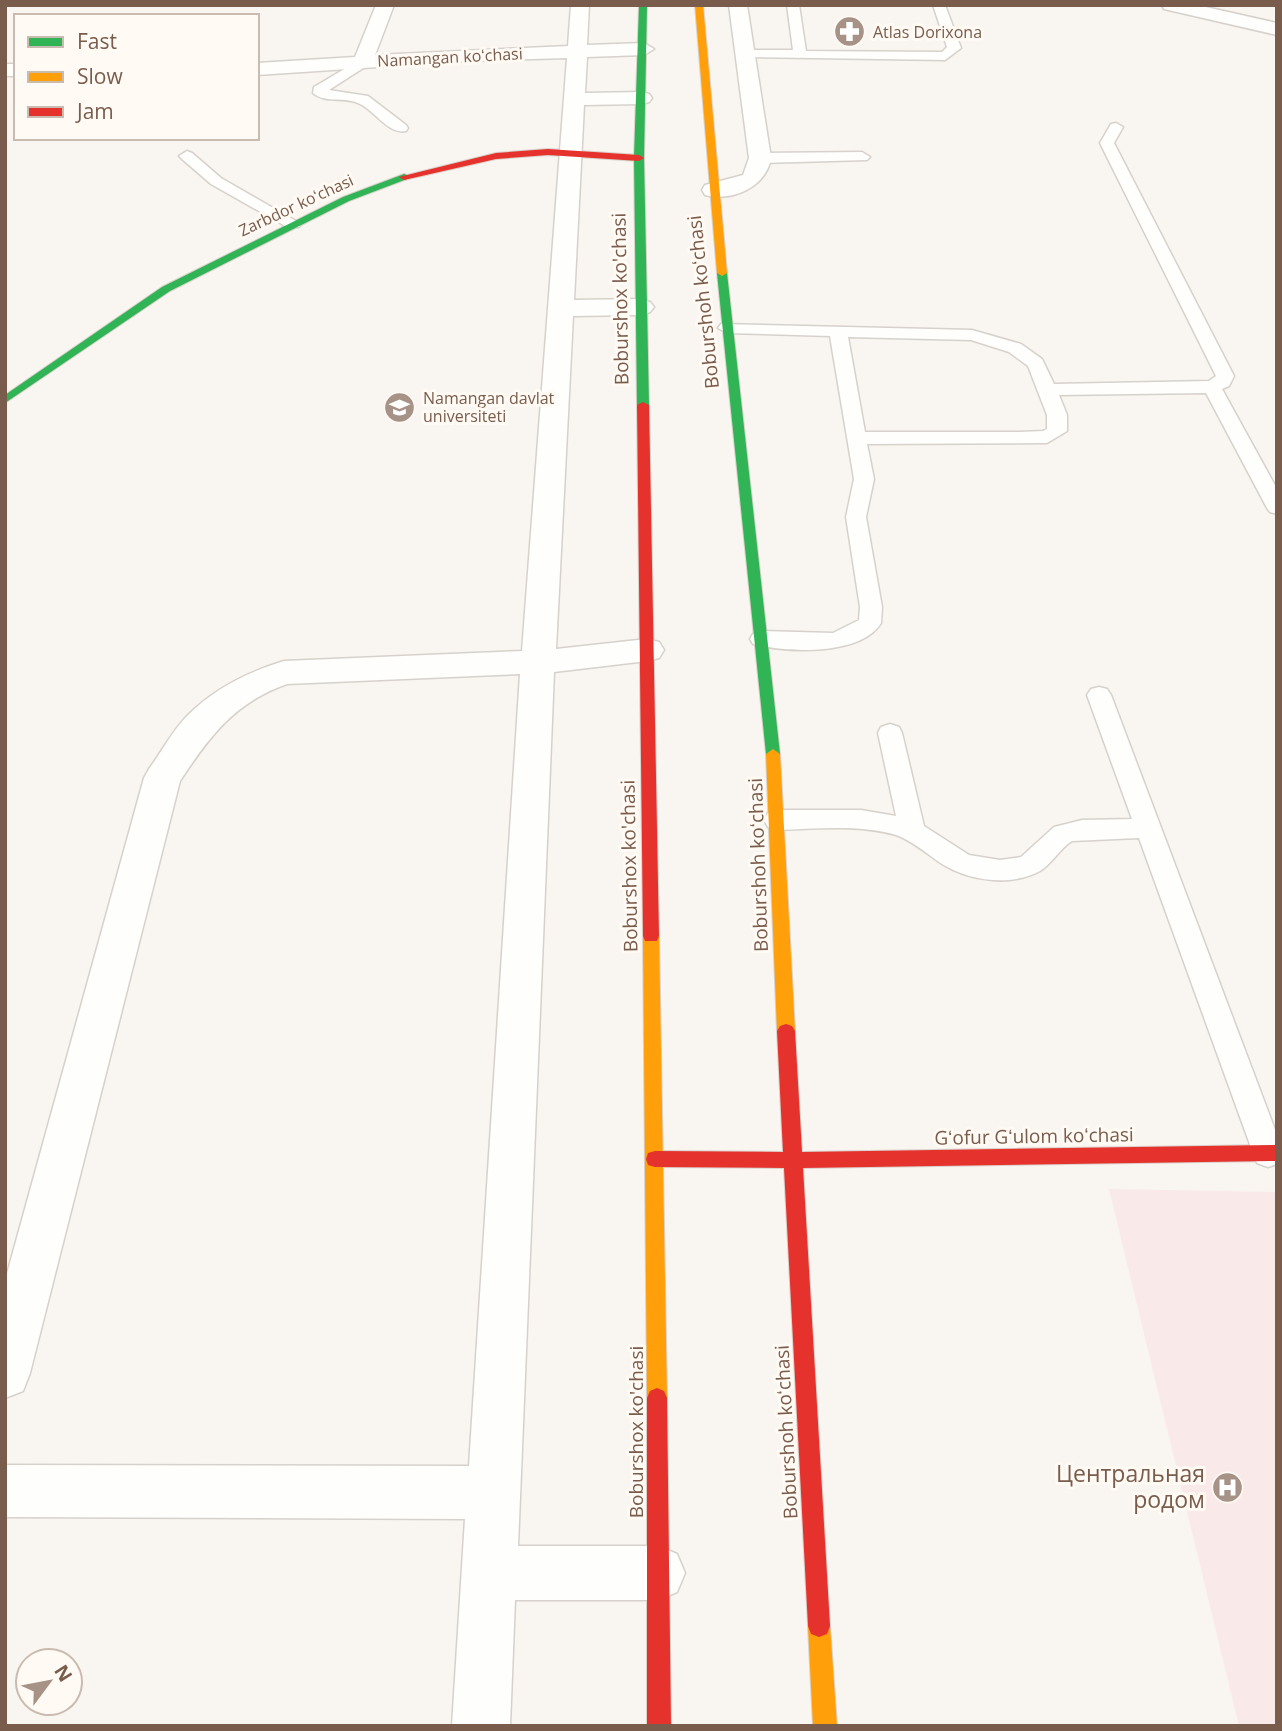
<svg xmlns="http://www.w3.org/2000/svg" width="1282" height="1731" viewBox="0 0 1282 1731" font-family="'Open Sans',sans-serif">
	<rect width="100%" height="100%" fill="#f9f5f0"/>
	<path fill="#fae9e9" d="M1109,1189L1277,1192V1726H1239Z"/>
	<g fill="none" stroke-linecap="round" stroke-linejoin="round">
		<defs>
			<path id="lane" d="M787,5H799L806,51L942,52L947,47L933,5H945L961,48L945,60L740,57L738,54L745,50H793Z
				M363,58L368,59V65L329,90L368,96L406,125L408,128L406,131C389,135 375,111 360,104C346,96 325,104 313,93L314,87Z
				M1116,123L1123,127L1114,143L1234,376L1229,386L1222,389L1277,489V514L1270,512L1267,508L1206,393L1059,395L1067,415V431L1047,443L867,444L874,479L866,517L882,607L881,623C861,656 786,653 753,644L750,639L753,634L761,631L833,633L859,620L860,607L846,517L854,479L830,336L727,333L718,328L721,324L972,330L1021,344L1042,359L1054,384L1209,381L1216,376L1100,143L1111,124ZM848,337L971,340L1009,352L1028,366L1047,415V429L1043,431L1020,432H865Z
				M187,151L192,153L221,178L301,224L299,227H287L211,184L182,159L179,156Z
				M862,152L870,157L867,160L760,163L752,158L760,153Z
				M1099,687L1107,689L1111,695L1277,1135V1164L1268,1167L1257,1163L1253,1153L1139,838L1072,841C1059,849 1053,863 1040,871C1011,887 969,881 942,864C927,854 913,841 896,835C858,824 816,829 777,830L768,827L764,820L768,813L777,810H861L896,816L878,733L881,727L890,724L899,727L902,733L924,826L969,855L1000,860L1021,857L1054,827L1082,820L1132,819L1087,695L1091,689Z"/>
			<path id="street" d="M376,5H394L375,55L568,46L571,5H589L587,45L644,43L654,49L644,55L587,57L585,93L642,92L649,94L652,98L649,102L642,104L584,105L574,300L641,299L650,302L654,307L650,312L641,315L573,316L556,649L647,639L659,642L664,650L659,658L647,661L554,672L518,1546H658L677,1554L685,1573L677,1592L658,1600H515L510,1726H452L465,1519L5,1517V1465L469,1466L520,674L287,684C235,702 209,737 180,781L30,1373L23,1391L5,1398V1281L144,778L149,769C162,751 173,730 188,715C215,688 248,672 284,661L522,651L567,58L469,61L257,75V63L355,57Z
				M729,5H747L771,158C766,187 733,202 705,195L702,190L705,185L743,175L749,158Z
				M1162,5H1197L1277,23V35L1164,9Z
				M5,64H16V76H5Z"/>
			<path id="fast" d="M639,5H647L644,158L649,405L643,408L637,405L634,158Z
				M404,174L407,175V179L349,201L170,291L5,403V395L162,287L343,197Z
				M722,270L727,273L780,754L773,759L766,754L717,273Z"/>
			<path id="slow" d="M695,5H703L727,273L722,276L717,273Z
				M773,749L780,754L795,1031L792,1036L786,1038L780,1036L777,1031L766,754Z
				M651,929L657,931L659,936L667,1398L664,1405L657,1408L650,1405L647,1398L643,936L645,931Z
				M819,1615L827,1618L830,1626L837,1726H813L808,1626L811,1618Z"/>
			<path id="jam" d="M548,149L639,155L644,158L639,161L548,155L496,159L404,180L399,177L496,153Z
				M643,402L649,405L659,936L657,941H645L643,936L637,405Z
				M786,1024L792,1026L795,1031L802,1152L1277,1145V1161L803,1168L830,1626L827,1634L819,1637L811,1634L808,1626L784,1168L655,1167L648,1165L646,1159L648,1153L655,1151L783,1152L777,1031L780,1026Z
				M657,1388L664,1391L667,1398L671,1726H647V1398L650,1391Z"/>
		</defs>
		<use href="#lane" stroke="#d7d1cb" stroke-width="3"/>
		<use href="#street" stroke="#d7d1cb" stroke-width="3"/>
		<use href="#fast" stroke="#d9d2cb" stroke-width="2"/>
		<use href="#slow" stroke="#d9d2cb" stroke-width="2"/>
		<use href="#jam" stroke="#d9d2cb" stroke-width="2"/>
		<use href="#lane" fill="#fefefd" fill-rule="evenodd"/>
		<use href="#street" fill="#fefefd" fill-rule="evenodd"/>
		<use href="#fast" fill="#30b455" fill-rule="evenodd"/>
		<use href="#slow" fill="#ff9f0a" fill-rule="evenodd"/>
		<use href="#jam" fill="#e5322d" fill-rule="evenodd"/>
	</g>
	<defs>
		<symbol id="pharmacy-disc" viewBox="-11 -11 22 22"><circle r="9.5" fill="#a69286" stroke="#fffaf3"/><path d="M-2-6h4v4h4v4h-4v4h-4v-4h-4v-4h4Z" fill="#fff"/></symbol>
		<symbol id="university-disc" viewBox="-11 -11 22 22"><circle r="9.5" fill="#a69286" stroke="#fffaf3"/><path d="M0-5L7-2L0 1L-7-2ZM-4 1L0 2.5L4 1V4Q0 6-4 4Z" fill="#fff"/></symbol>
		<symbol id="hospital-disc" viewBox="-11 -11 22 22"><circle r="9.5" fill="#a69286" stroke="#fffaf3"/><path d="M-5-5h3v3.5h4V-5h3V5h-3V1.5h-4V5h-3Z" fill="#fff"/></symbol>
	</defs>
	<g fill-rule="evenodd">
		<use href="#pharmacy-disc" x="832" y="14" width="35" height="35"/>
		<use href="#university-disc" x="382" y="390" width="35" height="35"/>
		<use href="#hospital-disc" x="1210" y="1470" width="35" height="35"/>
	</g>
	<g text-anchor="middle" stroke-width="6" stroke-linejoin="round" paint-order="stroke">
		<g font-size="16" fill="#7a5c4d" stroke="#fffaf3" text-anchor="start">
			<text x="873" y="38">Atlas Dorixona</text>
			<text x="423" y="404">Namangan davlat<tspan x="423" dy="18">universiteti</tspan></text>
		</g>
		<g font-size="16" fill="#7a5c4d" stroke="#fffaf3">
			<text transform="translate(450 57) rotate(-3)" y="6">Namangan koʻchasi</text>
			<text transform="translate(296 205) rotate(-25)" y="6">Zarbdor koʻchasi</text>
		</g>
		<g font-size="19" fill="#7a5c4d" stroke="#fffaf3">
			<text transform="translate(620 299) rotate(-91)" y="7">Boburshox ko'chasi</text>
			<text transform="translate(703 302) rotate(-96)" y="7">Boburshoh koʻchasi</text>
			<text transform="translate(758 865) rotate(-92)" y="7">Boburshoh koʻchasi</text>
			<text transform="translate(629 866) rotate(-91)" y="7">Boburshox ko'chasi</text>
			<text transform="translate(1034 1136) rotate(-1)" y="7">Gʻofur Gʻulom koʻchasi</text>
			<text transform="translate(636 1432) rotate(-90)" y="7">Boburshox ko'chasi</text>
			<text transform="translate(786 1432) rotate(-93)" y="7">Boburshoh koʻchasi</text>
		</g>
		<g font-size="23" fill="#7a5c4d" stroke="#fffaf3" text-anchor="end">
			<text x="1205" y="1482">Центральная<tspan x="1205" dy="26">родом</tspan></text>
		</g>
	</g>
	<rect width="1282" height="1731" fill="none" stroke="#7a5c4d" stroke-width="14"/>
	<rect x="14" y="14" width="245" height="126" fill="#fffaf3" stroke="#cabbb1" stroke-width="2"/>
	<rect x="28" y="37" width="35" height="10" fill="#30b455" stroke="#cabbb1" stroke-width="2"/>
	<text x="77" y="49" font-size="21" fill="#7a5c4d">Fast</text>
	<rect x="28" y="72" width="35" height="10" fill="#ff9f0a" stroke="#cabbb1" stroke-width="2"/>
	<text x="77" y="84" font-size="21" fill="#7a5c4d">Slow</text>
	<rect x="28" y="107" width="35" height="10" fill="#e5322d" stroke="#cabbb1" stroke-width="2"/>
	<text x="77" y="119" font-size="21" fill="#7a5c4d">Jam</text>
	<g transform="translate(49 1682) rotate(58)"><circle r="33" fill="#fffaf3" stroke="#cabbb1" stroke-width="2"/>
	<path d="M0-5L12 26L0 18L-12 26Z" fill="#a69286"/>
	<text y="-10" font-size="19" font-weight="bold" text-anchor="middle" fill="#7a5c4d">N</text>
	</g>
</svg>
